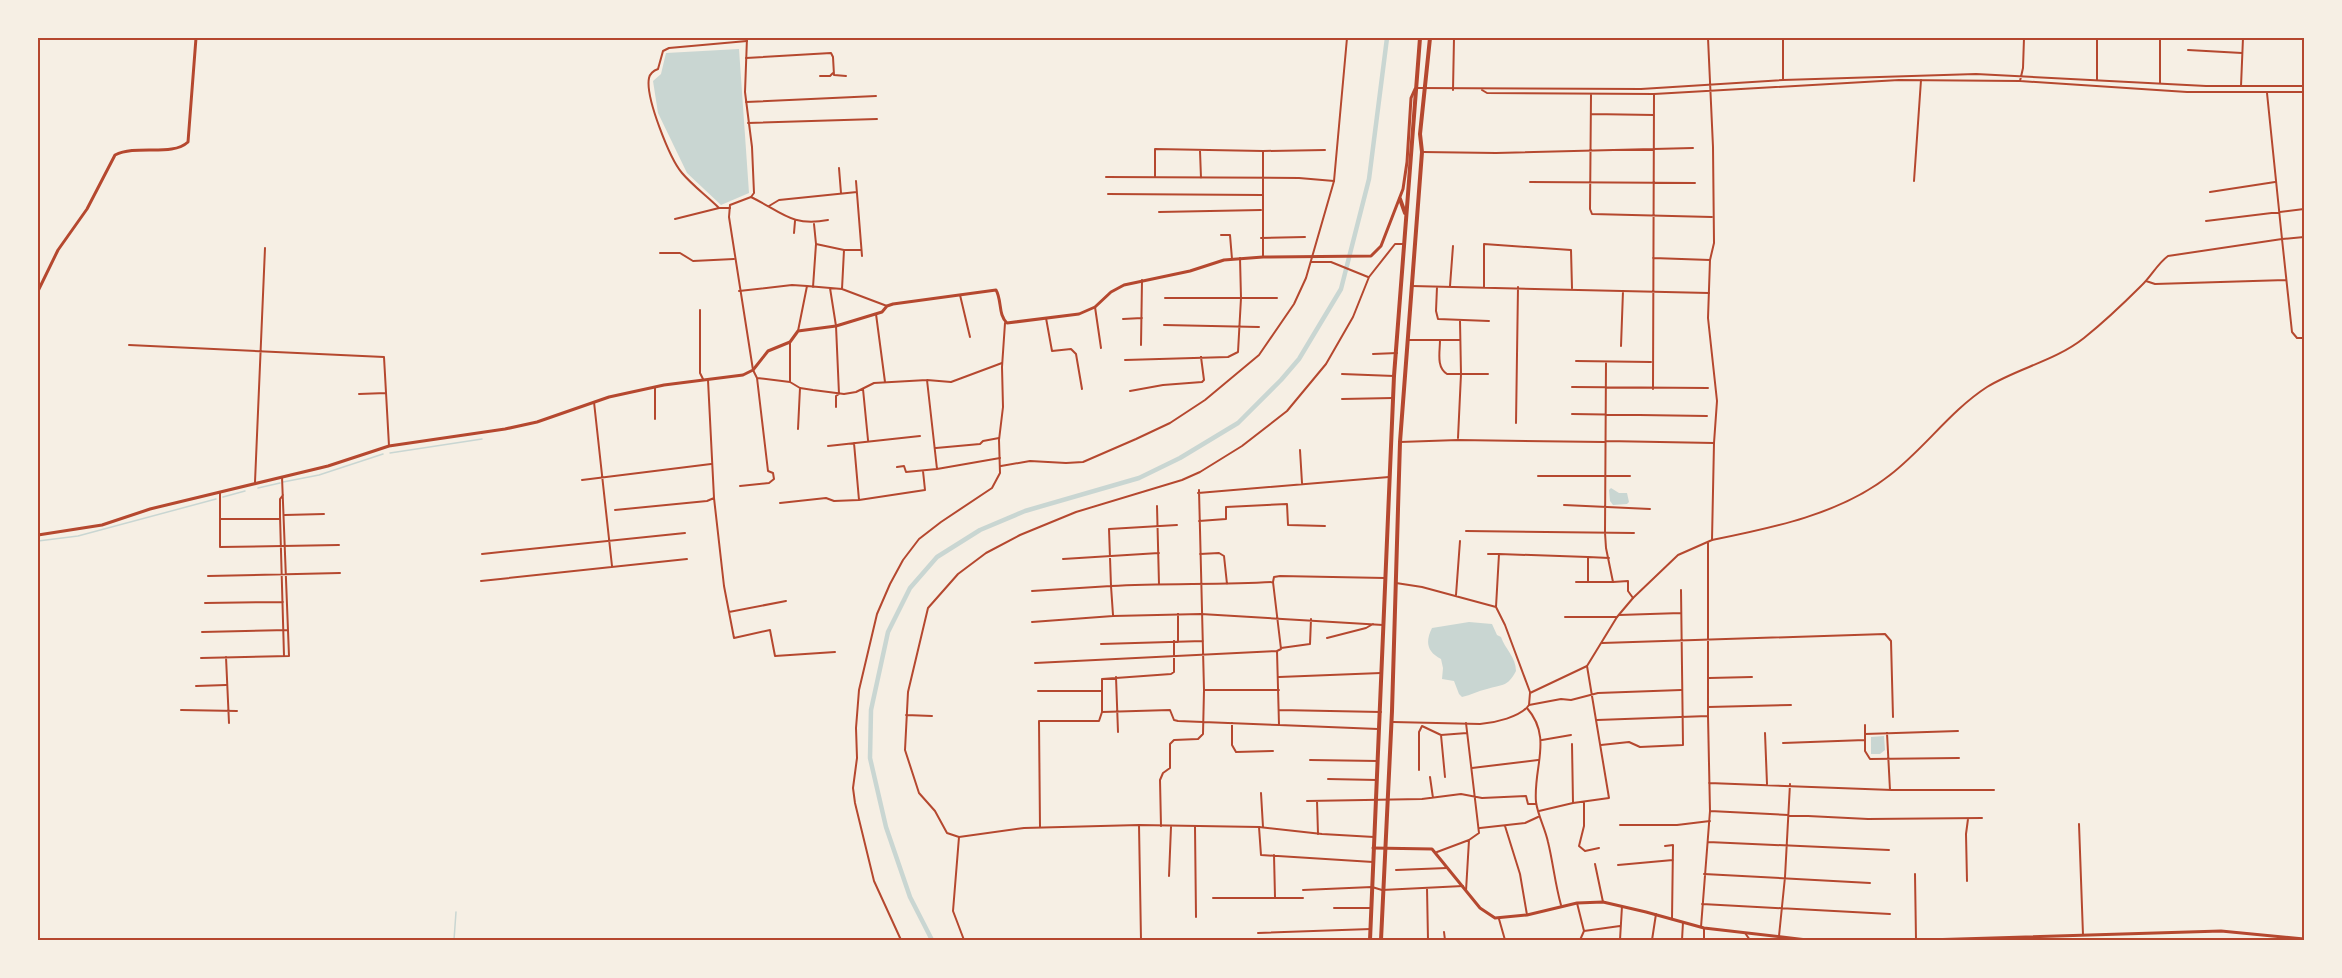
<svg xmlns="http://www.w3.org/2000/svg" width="2342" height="978" viewBox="0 0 2342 978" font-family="'Noto Sans',sans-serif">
	<rect width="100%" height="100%" fill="#f6efe4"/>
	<path fill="#c9d6d2" d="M739,49L749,193L721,205L687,173L658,113L653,81L661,74L666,53Z
		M1611,488L1619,493H1627L1629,502L1627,504L1613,505L1610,501L1609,490Z
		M1469,622L1492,624L1497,635L1501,637C1505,649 1516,657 1516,671C1507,688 1502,684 1487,689C1478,691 1471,695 1462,697L1459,694L1454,681L1442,679L1443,668L1441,659C1427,652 1425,642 1432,628Z
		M1884,736L1885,750L1880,754H1871V737Z"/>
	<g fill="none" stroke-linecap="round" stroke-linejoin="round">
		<path stroke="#c9d6d2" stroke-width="1.5" d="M390,453L482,439
			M283,482L319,475L383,454
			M258,488L280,483
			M223,497L245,491
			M38,541L78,536L216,499
			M454,940L456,912"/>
		<path stroke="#c9d6d2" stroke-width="4.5" d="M932,940L910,897L886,827L870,758L871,710L888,632L910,588L937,557L980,530L1025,511L1139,478L1180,458L1238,423L1281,380L1299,359L1341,289L1369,179L1387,38"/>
		<path stroke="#b5482f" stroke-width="2" d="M2160,38V83
			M2188,50L2242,53
			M746,58L831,53L833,57L834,75L846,76
			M820,76H830L833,73
			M1783,80V38
			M2097,80V38
			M2241,86L2243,38
			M1453,90L1454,38
			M1591,95L1590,209L1592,214L1712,217
			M746,102L876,96
			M1591,114L1654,115
			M748,123L877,119
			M1200,151L1201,178
			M1263,151L1325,150
			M1423,152L1496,153L1693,148
			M839,168L841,193
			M1155,176V149L1263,151V257
			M1106,177L1299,178L1334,181
			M856,181L862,256
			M1914,181L1921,80
			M1530,182L1695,183
			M2210,192L2275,182
			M1108,194L1262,195
			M751,197C782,212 791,227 828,220
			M769,206L779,200L857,192
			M730,208H719C707,196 693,186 682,173C670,159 645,97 649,78C650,73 653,71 658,69L663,51L669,48L747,41
			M1159,212L1261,210
			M675,219L719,208
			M2206,221L2304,209
			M794,233L795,221
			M1221,235H1230L1232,259
			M2304,237L2282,239L2292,332L2297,338H2304
			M1261,238L1305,237
			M816,244L844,250H860
			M660,253H680L693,261L734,259
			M1653,258L1710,260
			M1311,262H1331L1368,277
			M2146,281L2155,284L2286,280
			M1412,286L1709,293
			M1450,286L1453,246
			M813,287L816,244L814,224
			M1437,287L1436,311L1438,319L1489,321
			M1484,287V244L1571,250L1572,288
			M830,288L836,326L839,394L836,396V407
			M842,289L844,250
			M739,291L792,285L807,286
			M960,295L970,337
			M1165,298H1277
			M1095,307L1101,348
			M700,310V373L703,379
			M876,314L885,382
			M1046,318L1052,351L1071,349L1076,354L1082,389
			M1123,319L1142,318
			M1164,325L1259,327
			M798,331L807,286L842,289L887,306
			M1408,340H1460
			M1440,340C1440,352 1436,367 1447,374H1488
			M129,345L384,357L389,446
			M1141,345L1142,280
			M1621,346L1623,291
			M1373,354L1397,353
			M1125,360L1228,357L1238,352L1241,298L1240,258
			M1576,361L1651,362
			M1606,362L1605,533L1606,548L1613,582L1628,581V591L1633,598
			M1342,374L1394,376
			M757,378L790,382L800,388L813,390L844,394L856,392L874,383L927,380L951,382L1002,363
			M927,380L937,469
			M790,382V343
			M655,387V419
			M1572,387L1708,388
			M863,389L868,440
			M1653,389L1654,94
			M1130,391L1163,385L1202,382L1204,380L1201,357
			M359,394L386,393
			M1342,399L1393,398
			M594,402L612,566
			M1572,414L1707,416
			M1516,423L1518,287
			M798,429L800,388
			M1458,438L1461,374L1460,321
			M1400,442L1458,440L1604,442L1606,441L1714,443
			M854,443L859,500
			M828,446L920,436
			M936,448L980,444L983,441L999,438
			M1300,450L1302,483
			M897,467L904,466L906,472L937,469L1000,458
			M1538,476H1630
			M582,480L711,464
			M255,482L265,248
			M740,486L769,483L774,479L773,473L768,471L757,378L753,370
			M220,492V547L339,545
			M1198,493L1389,477
			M283,495L280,499V516L284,656
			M714,498L724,586L734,638L770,630L775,656L835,652
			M780,503L826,498L834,501L859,500L925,490L923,471
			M1564,505L1650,509
			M1157,506L1159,584
			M615,510L707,501L714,498L708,380
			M285,515L324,514
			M220,519H279
			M1199,521L1226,519V507L1287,504L1288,525L1325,526
			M1466,531L1634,533
			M1712,540C1772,528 1841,514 1890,475C1925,448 1950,411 1987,387C2018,368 2055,361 2084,338C2104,322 2123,304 2141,286C2151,277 2157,264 2168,256L2282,239L2267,93
			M482,554L685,533
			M1200,554L1219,553L1224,556L1227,584
			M1488,554H1499L1496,607
			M1499,554L1588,557V581
			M1588,557L1609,558
			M1063,559L1159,553
			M208,576L340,573
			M481,581L687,559
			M1576,582H1612
			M1396,583L1422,587L1496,607L1505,625L1530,692
			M1032,591L1111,586L1109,529L1177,525
			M1456,595L1460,541
			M205,603L283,602
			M729,612L786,601
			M1178,614V642
			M1113,615L1111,586C1165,583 1219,585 1273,582
			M1619,615L1681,613
			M1565,617H1617
			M1032,622L1113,616L1201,614L1383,625
			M202,632L288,630
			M1327,638L1366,628L1373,624
			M1602,643L1885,634L1891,641L1893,717
			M1101,644L1203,641
			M1281,648L1310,644L1311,619
			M226,657L229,723
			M201,658L289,656L282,477
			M1035,663L1277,651
			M1116,677L1118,732
			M1279,677L1381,673
			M1709,678L1752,677
			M196,686L226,685
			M1204,690H1279
			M1038,691H1101
			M1529,705L1561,699L1571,700L1598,693L1681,690
			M1708,707L1791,705
			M1527,708C1553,738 1533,767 1536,802C1538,816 1545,828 1548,842C1553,862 1555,884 1561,905
			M181,710L237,711
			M1279,710L1381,712
			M1102,712L1170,710L1174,720L1178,721L1279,725
			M906,715L932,716
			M1597,720L1708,716
			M1232,723V745L1236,752L1273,751
			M1865,725V751L1870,759L1959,758
			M1422,726L1441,735
			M1378,729L1279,725L1277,651L1281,649L1273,582L1274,577L1280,576L1385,578
			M1765,733L1767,784
			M1887,733L1890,790
			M1865,734L1958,731
			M1542,740L1571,735
			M1783,743L1865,740
			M1572,744L1573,803
			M1601,745L1629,742L1640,747L1683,745L1681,590
			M1310,760L1378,761
			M1472,768L1538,760
			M1419,770V732L1422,726
			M1430,777L1433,798
			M1445,777L1441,735L1467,733
			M1328,779L1377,780
			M1709,783L1892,790H1994
			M1261,793L1263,827
			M1307,801L1422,799L1461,794L1482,798L1526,796L1528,804H1536
			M1317,801L1318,834
			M1584,803V826L1579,846L1585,851L1599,848
			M1539,811L1573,803L1609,798L1587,666
			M1710,811L1868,819L1982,818
			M2079,824L2083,935
			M1139,825L1141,940
			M1620,825H1677L1710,821
			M1161,826L1160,780L1163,773L1170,768V744L1174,740L1198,739L1203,734L1204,690L1199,490
			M1505,826L1520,874L1527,915
			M1040,827L1039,721H1099L1102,712V679L1171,674L1174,672V641
			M1195,827L1196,917
			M1259,827L1261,855L1373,862
			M1480,828L1525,823L1538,817
			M1708,842L1889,850
			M1665,846L1673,845L1672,919
			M1437,852L1469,840L1479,833L1466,723
			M1274,855L1275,897
			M1595,864L1603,902
			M1618,865L1673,860
			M1396,870L1447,868
			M1704,874L1870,883
			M1915,874L1916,940
			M1169,876L1171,827
			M1967,881L1966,834L1968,819
			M1427,888L1428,940
			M1303,890L1372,887L1382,890L1463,886
			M1466,891L1469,840
			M1213,898H1303
			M1577,903L1584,931L1580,940
			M1702,904L1890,914
			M1334,908H1371
			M1499,919L1505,940
			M1701,927L1710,811L1708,716V543
			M1584,931L1620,926
			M1444,932L1445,940
			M1258,933L1371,929
			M1779,936L1785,877L1790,784
			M964,940L953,911L959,837L947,833L935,811L919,793L905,750L908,692L928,608L958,574L986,553L1020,535L1076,512L1182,480L1200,472L1242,446L1287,411L1326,364L1353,317L1369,277L1395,244H1404
			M1620,940L1622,906
			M1652,940L1656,914
			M1682,940L1683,922
			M1704,940V928"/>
		<path stroke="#b5482f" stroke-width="2" d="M747,38L745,92L752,147L754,193L751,197L730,205L729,217L753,370
			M2020,81L2023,68L2024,38
			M1418,88L1641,89L1783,80L1976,74L2206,86H2304
			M1482,90L1487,93L1654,94L1899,80L2020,81L2187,92H2304
			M1001,466L1030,461L1066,463L1083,462L1136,439L1170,423L1205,400L1259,355L1294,304L1306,278L1334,181L1347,38
			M1393,722L1480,724C1494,723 1521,717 1529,705L1530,693L1587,666L1617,617L1633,598L1678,555L1712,540L1714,443L1717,401L1708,318L1710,260L1714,243L1713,147L1708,38
			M959,837L1024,828L1139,825L1259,827L1322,834L1374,837
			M1745,933L1750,940
			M901,940L874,881L855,803L853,788L857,758L856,728L859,690L877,614L890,584L903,560L919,539L941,522L992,488L1000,473L999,440L1003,407L1002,367L1005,323"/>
		<path stroke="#b5482f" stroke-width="3" d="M38,291L58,250L87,209L115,155C137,144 172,157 188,142L196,38
			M38,535L102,525L150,509L328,466L389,446L505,429L537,422L609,397L664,385L743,375L753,370L768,351L790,342L798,331L836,326L882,312L887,306L893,304L996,290C1002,300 998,315 1007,323L1079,314L1095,307L1111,292L1124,285L1190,271L1224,260L1263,257L1371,256L1381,246L1403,189L1407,162L1411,98L1415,89
			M1373,848L1432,849L1480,908L1495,918L1527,915L1577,903L1603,902L1646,912L1704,928L1807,940
			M1926,940L2221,931L2304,939"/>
		<path stroke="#b5482f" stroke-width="4" d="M1400,199L1405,213
			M1370,940L1394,376L1420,38
			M1381,940L1392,711L1400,442L1422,152L1420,134L1430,38"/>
	</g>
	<rect width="2342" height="978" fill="none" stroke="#f6efe4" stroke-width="78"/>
	<rect x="39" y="39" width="2264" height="900" fill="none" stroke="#b5482f" stroke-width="2"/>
</svg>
